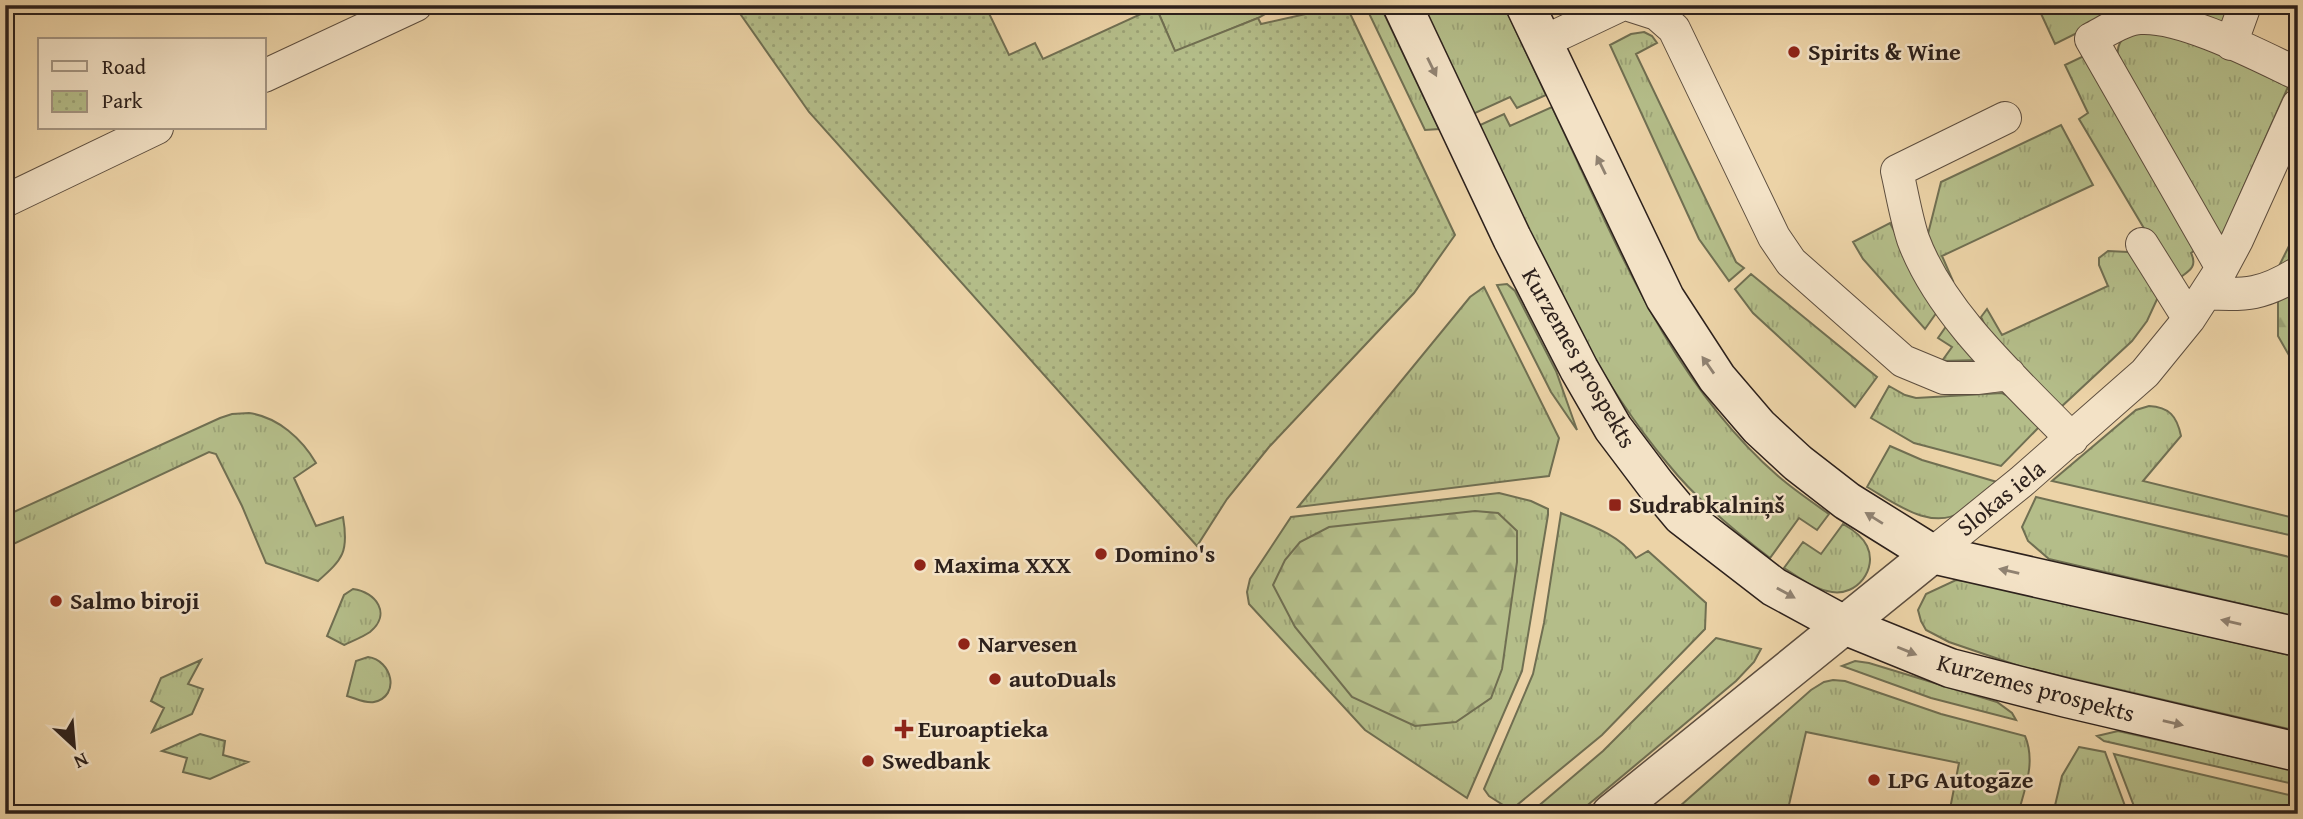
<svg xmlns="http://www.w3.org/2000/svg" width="2303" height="819" viewBox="0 0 2303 819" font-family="'Gentium Book Plus',serif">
	<defs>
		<pattern id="grass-tufts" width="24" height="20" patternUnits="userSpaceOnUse" patternTransform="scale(1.75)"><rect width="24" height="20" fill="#b4bd89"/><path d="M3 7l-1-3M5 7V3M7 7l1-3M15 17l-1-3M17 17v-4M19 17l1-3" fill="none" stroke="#9ba276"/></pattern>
		<pattern id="forest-firs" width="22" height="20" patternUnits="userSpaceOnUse" patternTransform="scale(1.75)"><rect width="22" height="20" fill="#b4bd89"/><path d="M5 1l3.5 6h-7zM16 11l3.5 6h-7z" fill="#9ba276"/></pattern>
		<pattern id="park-dots" width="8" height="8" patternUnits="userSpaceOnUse" patternTransform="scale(1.75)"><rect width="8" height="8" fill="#b4bd89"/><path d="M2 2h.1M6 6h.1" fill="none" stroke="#9ba276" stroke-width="1.8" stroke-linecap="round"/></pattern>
	</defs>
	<rect width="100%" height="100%" fill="#ecd3a7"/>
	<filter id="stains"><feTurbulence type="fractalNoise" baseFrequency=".00286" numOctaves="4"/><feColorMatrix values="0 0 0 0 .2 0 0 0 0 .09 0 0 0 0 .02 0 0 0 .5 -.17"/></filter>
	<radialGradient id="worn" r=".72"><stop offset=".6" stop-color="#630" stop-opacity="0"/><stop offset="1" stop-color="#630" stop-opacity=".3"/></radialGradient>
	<path fill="url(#grass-tufts)" stroke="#706f52" stroke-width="2" d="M1159,5H1281L1258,18L1175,52L1156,7Z
		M1365,5H1380L1439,129L1425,130Z
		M1421,5H1504L1546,95L1517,108L1510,97L1473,114Z
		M2037,5L2208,6L2232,5L2224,26L2095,24L2055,44Z
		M2136,29L2189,37L2288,87L2221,238L2118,60C2116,42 2122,38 2136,29Z
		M1644,32L1652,36L1657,43L1636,54L1736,262L1744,268L1729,281L1699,239L1610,45L1631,34Z
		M2088,54L2198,248L2191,253C2198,267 2189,271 2178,279L2170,272L2079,119L2088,113L2065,65Z
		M1552,107C1614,237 1667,379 1778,476C1794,490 1812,502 1829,514L1817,530L1799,518L1770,558C1733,530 1697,500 1668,464C1585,365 1533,242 1478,126L1504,114L1510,126Z
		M2061,125L2093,185L1942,256L1953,281L1949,282L1927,238L1941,182Z
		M1890,223L1937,312L1925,329L1863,259L1853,242Z
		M2108,251L2128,252L2140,262L2159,295L2147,321L2132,341L2061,407L1987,330L1981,317L1987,309L2002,335L2108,286L2099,265V258Z
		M1751,274L1877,377L1855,407L1753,313L1735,289Z
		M1507,284L1515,291L1556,371L1577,430L1551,392L1497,285Z
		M1484,287L1559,438L1549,476L1298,507L1470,297Z
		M1947,325L1980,360L1942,361L1952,347L1938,338Z
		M1889,386L1905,395L1916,398L2002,393L2010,397L2041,425L2001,466L1914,443L1871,418Z
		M2149,406C2169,407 2177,416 2181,436L2143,481L2298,519V537L2052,481L2136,410Z
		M249,413C278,417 302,439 316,463L294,478L316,526L343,517C349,552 343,559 318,581L266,563L242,506L216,454L209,452L5,548V516L220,418L232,414Z
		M1890,446L1922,460L1997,482C1986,491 1975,503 1963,511C1931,532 1895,503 1867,487Z
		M1499,493L1531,501L1548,509V515L1522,671L1467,798L1365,730L1249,604L1247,592L1250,579L1291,517Z
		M2036,497L2298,559L2297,617L2049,559L2028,541L2022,527Z
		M1561,513C1587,524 1619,534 1636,558L1648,551L1706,603L1705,629L1602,735L1511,810L1489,796L1484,789L1533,674L1544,623Z
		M1843,524C1852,529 1862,536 1867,546C1878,569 1857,596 1832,592C1815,590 1798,577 1784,568L1803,542L1821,554Z
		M1956,580L1978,583L2298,657V731L2022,667L1949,642L1926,630L1921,621L1918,610L1926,594Z
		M353,589C376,592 392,614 370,632C363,637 352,641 344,645L327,636L344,595Z
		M1716,638L1761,649L1754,662L1736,681L1577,814H1529L1603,751Z
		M368,657C392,660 401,696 374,702C366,704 355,698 347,696L356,661Z
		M201,660L188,684L203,689L192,714L152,732L164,708L151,701L161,678Z
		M1855,661L1869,663L1997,702L2012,713L2016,720L1931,698L1842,666Z
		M1833,680L1845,681L1941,714L2025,736C2036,762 2025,788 2018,814H1949L1959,763L1806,732L1788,809L1807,814H1671L1811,690L1824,682Z
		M2118,731L2298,771V785L2104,741L2097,736Z
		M200,734L225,741L223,755L248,762L210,779L183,772L187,758L162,751Z
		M2079,747L2105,752L2128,814H2053L2062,776Z
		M2114,754L2298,797V814H2137Z"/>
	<path fill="url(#forest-firs)" stroke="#706f52" stroke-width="2" d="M2298,228V371L2278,336V268Z
		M1475,511L1498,513L1517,531V562L1502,669L1491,698L1456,722L1415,726L1352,697L1295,627L1273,585L1285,560L1300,542L1329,527Z"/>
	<path fill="url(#park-dots)" stroke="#706f52" stroke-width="2" d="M734,5H985L1009,55L1035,43L1043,59L1156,7L1175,51L1258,18L1261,24L1346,5L1455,235L1414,293L1269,447L1227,499L1197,546L809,112Z"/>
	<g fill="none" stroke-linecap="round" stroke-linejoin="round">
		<defs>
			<path id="minor" d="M1629,5L1657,14L1674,29L1774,237L1791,262L1903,361L1944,378H1977L2009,374
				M1543,42L1621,5
				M2231,44L2245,5
				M264,76L416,5
				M2005,118L1897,171C1902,193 1906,217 1913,239C1941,315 2016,381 2072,439
				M5,201L157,128
				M2142,244L2189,319
				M2222,268L2091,39C2105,32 2125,18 2141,18C2184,16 2258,55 2298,74
				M2207,293C2246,296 2264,294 2298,273
				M1932,554L2021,482L2145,373L2189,319L2222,268L2237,240L2298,105"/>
			<path id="tertiary" d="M1611,814L1932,554"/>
			<path id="secondary" d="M1402,5L1512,238L1579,369L1613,428L1656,485L1682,516L1774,587L1844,625L1950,668L2067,698L2298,752
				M1525,5L1665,298L1717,378L1759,427L1798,463L1847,501L1932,554L2298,637"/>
		</defs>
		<use href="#minor" stroke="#5d4e3f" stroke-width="34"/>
		<use href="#tertiary" stroke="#5d4e3f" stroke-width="41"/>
		<use href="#secondary" stroke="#2d211c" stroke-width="41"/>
		<use href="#minor" stroke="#f3e2c6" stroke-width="32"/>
		<use href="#tertiary" stroke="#f3e2c6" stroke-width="38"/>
		<use href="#secondary" stroke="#f3e2c6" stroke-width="38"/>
	</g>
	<defs><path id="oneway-solid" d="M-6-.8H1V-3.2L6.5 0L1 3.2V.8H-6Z" transform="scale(1.75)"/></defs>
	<g fill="#908271">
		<use href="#oneway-solid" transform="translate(1432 67) rotate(64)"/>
		<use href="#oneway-solid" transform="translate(1601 165) rotate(-116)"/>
		<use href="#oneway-solid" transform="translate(1708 365) rotate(-125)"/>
		<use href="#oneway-solid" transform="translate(1874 518) rotate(-148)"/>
		<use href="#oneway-solid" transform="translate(2009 571) rotate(-167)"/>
		<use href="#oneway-solid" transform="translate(1786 593) rotate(29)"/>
		<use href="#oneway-solid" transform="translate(2231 622) rotate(-167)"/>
		<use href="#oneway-solid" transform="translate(1907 651) rotate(22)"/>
		<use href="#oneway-solid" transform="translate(2173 723) rotate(13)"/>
	</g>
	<g fill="#8f2418" stroke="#f3e2c6" stroke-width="2.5">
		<circle cx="1794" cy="52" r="7"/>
		<rect x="1608" y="498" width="14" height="14" rx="3.5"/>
		<circle cx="1101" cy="554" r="7"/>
		<circle cx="920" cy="565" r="7"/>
		<circle cx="56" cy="601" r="7"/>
		<circle cx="964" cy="644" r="7"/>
		<circle cx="995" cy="679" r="7"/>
		<path d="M900.5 718.5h7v7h7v7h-7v7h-7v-7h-7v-7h7z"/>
		<circle cx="868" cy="761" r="7"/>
		<circle cx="1874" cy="780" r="7"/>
	</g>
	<g text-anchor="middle" stroke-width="5" stroke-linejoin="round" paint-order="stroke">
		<g font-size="24" font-weight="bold" fill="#2d211c" stroke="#f3e2c6" text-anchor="start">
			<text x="1808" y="60">Spirits &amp; Wine</text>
			<text x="1629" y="513">Sudrabkalniņš</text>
			<text x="1115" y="562">Domino's</text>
			<text x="934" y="573">Maxima XXX</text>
			<text x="70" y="609">Salmo biroji</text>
			<text x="978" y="652">Narvesen</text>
			<text x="1009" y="687">autoDuals</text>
			<text x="918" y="737">Euroaptieka</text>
			<text x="882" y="769">Swedbank</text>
			<text x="1888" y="788">LPG Autogāze</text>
		</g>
		<g font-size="24" fill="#2d211c" stroke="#f3e2c6">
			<text transform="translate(1579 358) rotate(60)" y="8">Kurzemes prospekts</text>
			<text transform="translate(2001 498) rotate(-39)" y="8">Slokas iela</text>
			<text transform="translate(2036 688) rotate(15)" y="8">Kurzemes prospekts</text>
		</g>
	</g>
	<rect width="2303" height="819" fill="none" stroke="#ecd3a7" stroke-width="28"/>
	<rect x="7" y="7" width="2289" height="805" fill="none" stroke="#2d211c" stroke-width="3.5"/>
	<rect x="14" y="14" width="2275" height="791" fill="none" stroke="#2d211c" stroke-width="2"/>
	<rect x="38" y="38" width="228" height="91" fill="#f3e2c6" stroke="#a49582" stroke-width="2"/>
	<rect x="52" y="61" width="35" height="10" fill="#f3e2c6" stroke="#a49582" stroke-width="2"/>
	<text x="102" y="74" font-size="21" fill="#2d211c">Road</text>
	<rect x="52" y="91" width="35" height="21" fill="url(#park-dots)" stroke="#a49582" stroke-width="2"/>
	<text x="102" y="108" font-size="21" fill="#2d211c">Park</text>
	<g transform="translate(74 746) rotate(154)" stroke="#f3e2c6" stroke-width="5" paint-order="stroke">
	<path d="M0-5L12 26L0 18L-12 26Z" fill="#2d211c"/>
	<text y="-10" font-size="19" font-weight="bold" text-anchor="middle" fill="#2d211c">N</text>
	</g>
	<rect width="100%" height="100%" filter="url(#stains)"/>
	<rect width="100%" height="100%" fill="url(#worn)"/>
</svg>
